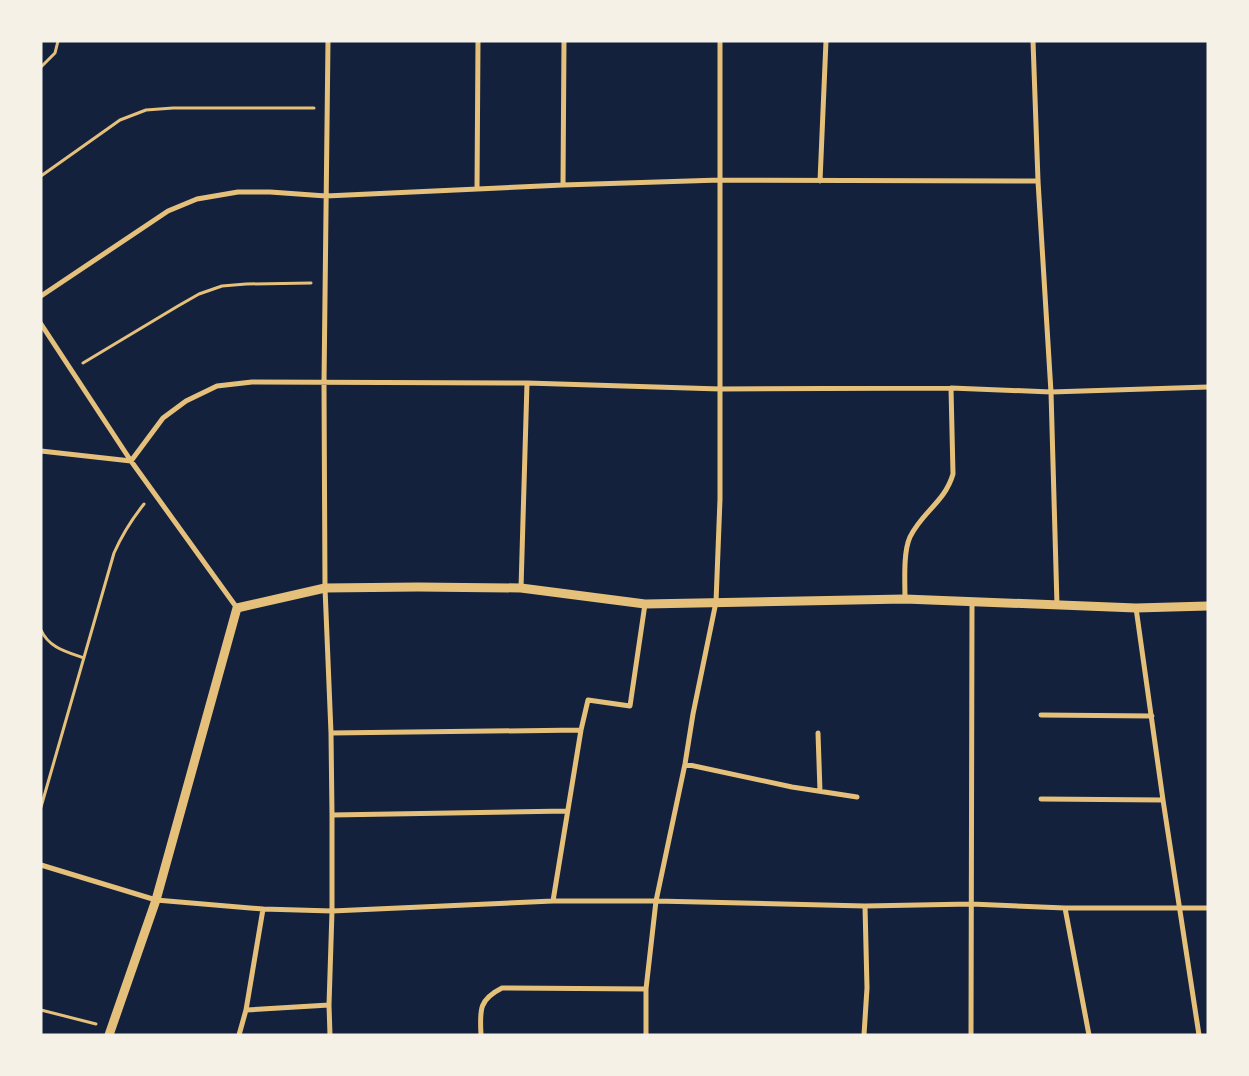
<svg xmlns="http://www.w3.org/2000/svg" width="1249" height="1076" viewBox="0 0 1249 1076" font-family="Lora,serif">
	<rect width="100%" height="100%" fill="#14213d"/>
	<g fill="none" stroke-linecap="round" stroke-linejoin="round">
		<path stroke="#e5c07b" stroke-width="3" d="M41,67L55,53L58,41
			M41,176L120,120L146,110L173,108H314
			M83,363L178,306L199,294L222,286L246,284L311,283
			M41,630C49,648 67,652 84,658
			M41,807L114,553C122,535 132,519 144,504
			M41,1010L96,1024"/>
		<path stroke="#e5c07b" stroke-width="5" d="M328,41L324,383L325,588L331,733L332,815V911L329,1005L330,1035
			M1033,41L1038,181L1051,392L1057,605
			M820,181L826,41
			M563,185L564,41
			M477,189L478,41
			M41,296L168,211L197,199L238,192H270L326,196L563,185L720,180L1038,181
			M41,324L131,461L237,608
			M41,451L131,461L163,418L186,401L217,386L252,382L527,383L720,389L951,388L1051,392L1208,387
			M521,588L527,383
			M905,599C905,582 903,552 910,537C922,512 945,502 953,474L951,388
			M1136,608L1163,800L1199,1035
			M1041,715L1152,716
			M331,733L581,730
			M818,733L820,791
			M685,764L792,787L857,797
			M1041,799L1163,800
			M332,815L567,811
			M41,865L156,900L263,909L332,911L553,901H656L865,906L971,904L1065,908H1208
			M553,901L581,730L588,700L630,706L645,604
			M1065,908L1089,1035
			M246,1010L329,1005
			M239,1035L246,1010L263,909
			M481,1035C480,1011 478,1000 502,988L646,989
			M646,1035V989L656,901L685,764L693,714L716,602L720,499V41
			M864,1035L867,988L865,906
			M971,1035L972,603"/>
		<path stroke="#e5c07b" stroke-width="9" d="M109,1035L156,900L237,608L325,588L418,587L521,588L645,604L905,599L1136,608L1208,606"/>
	</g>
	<rect width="1249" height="1076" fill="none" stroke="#f6f1e7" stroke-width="85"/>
</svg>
